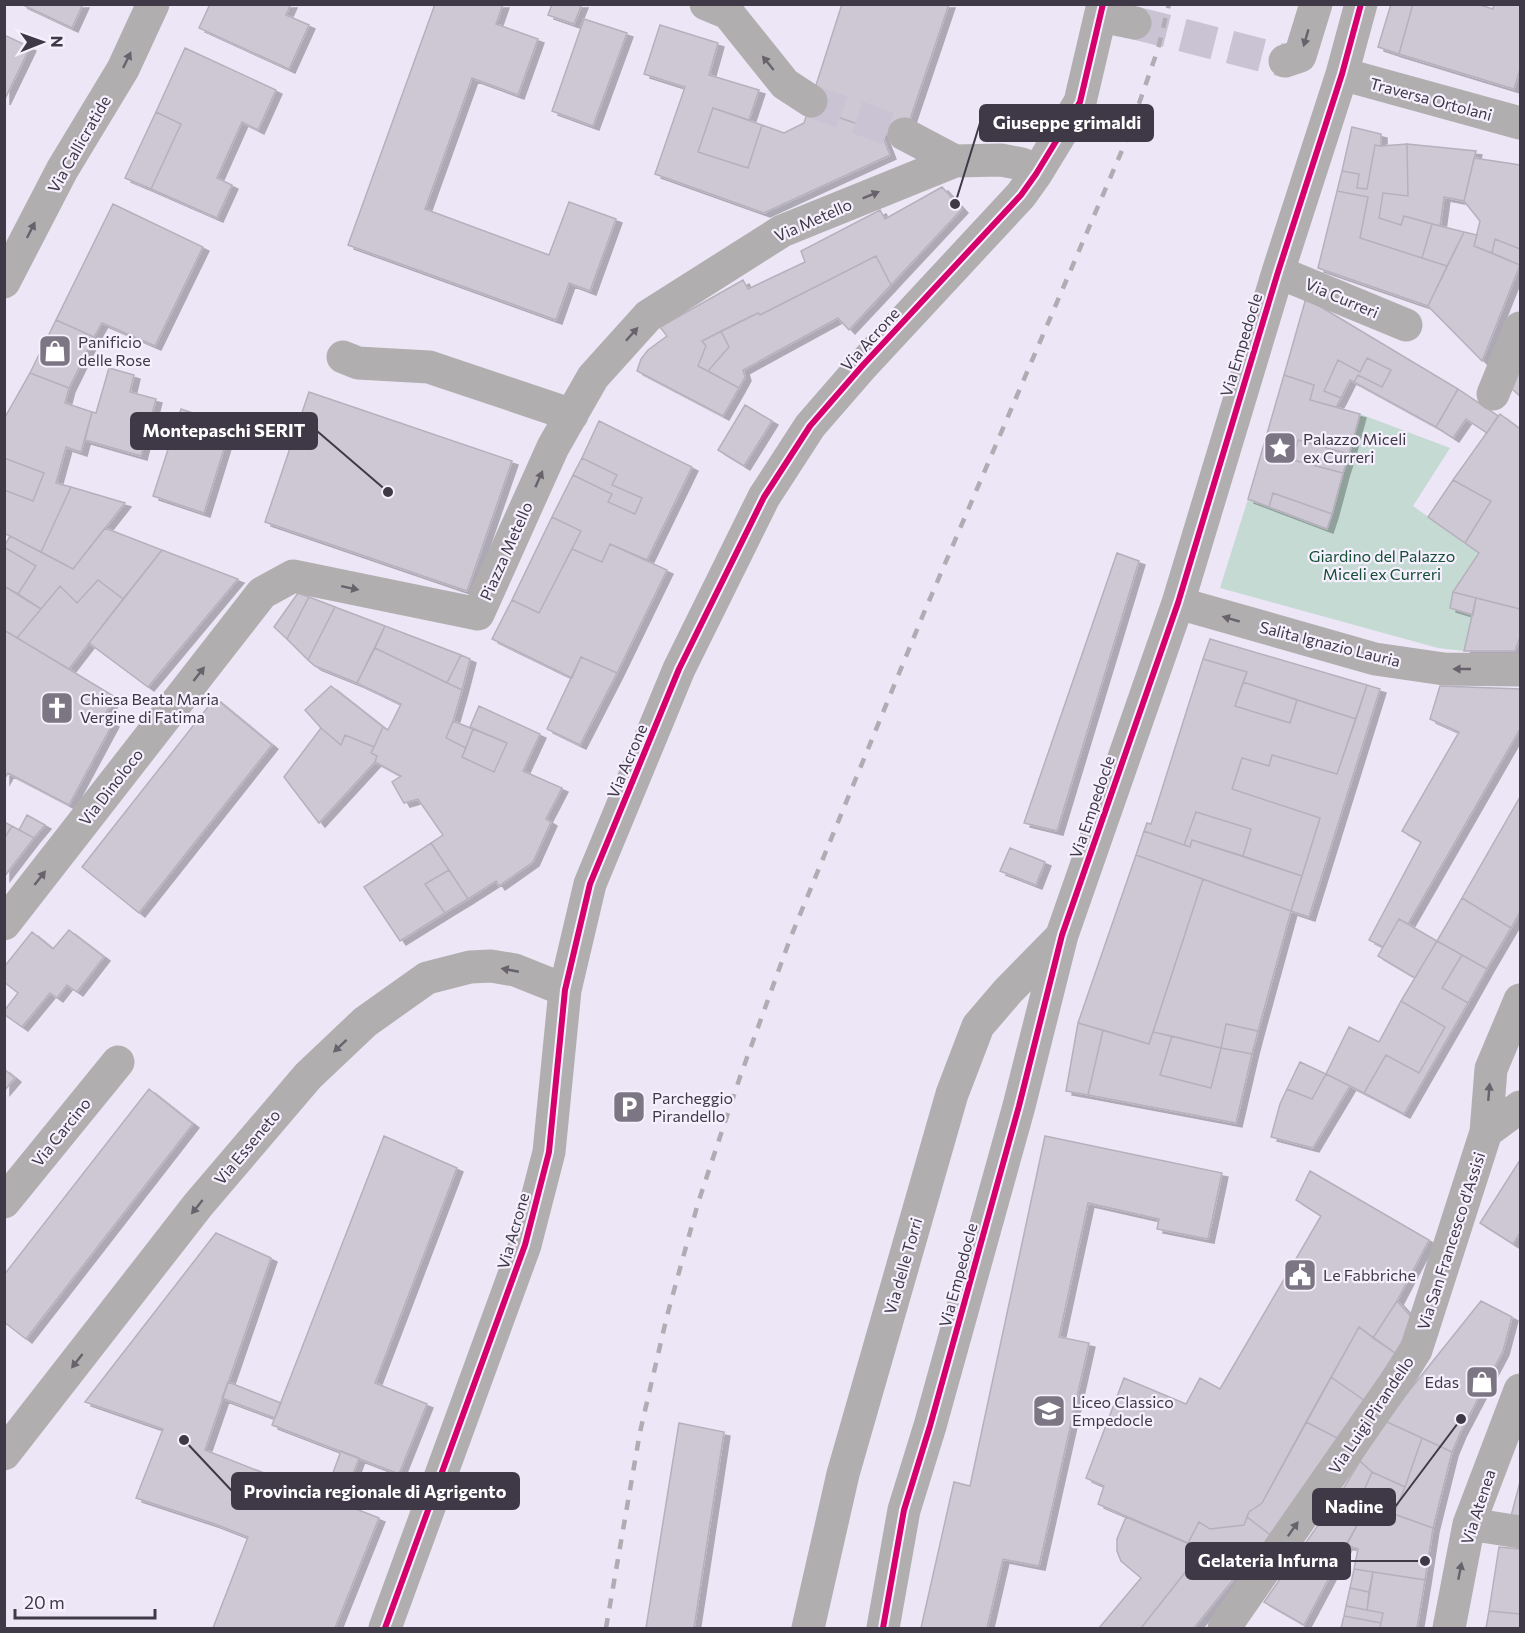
<svg xmlns="http://www.w3.org/2000/svg" width="1525" height="1633" viewBox="0 0 1525 1633" font-family="Commissioner,sans-serif">
	<defs>
		<filter id="shadow"><feDropShadow dx="6" dy="4" stdDeviation="0" flood-color="#0004"/></filter>
	</defs>
	<rect width="100%" height="100%" fill="#ece6f6"/>
	<path fill="#c4dad3" d="M1360,414L1450,448L1413,506L1479,553L1453,592L1450,608L1473,615L1464,651L1438,648L1220,588L1248,499L1327,529Z"/>
	<path fill="#cec8d4" stroke="#b6b0bd" stroke-width="1.5" filter="url(#shadow)" d="M21,4H83L72,28Z
		M210,4H291L286,15L309,25L289,69L199,28Z
		M435,4H503L496,24L538,39L518,95L472,78L425,209L549,255L569,202L616,219L590,291L569,283L556,320L348,245Z
		M552,4H582L574,24L548,15Z
		M842,4H949L903,140L809,107Z
		M1391,4H1413L1399,54L1378,47Z
		M1413,4H1477L1493,9L1494,4H1520V69L1514,89L1399,54Z
		M584,19L627,33L593,126L552,111Z
		M660,25L718,43L709,75L759,90L749,120L713,108L698,152L748,168L762,125L784,133L804,123L809,107L881,132L890,155L764,213L655,174L685,87L644,74Z
		M4,35L30,47L4,101Z
		M185,48L276,90L258,130L242,122L217,178L232,185L217,218L151,189L181,124L156,112Z
		M713,108L762,125L748,168L698,152Z
		M156,112L181,124L151,189L125,178Z
		M1352,127L1381,134V146L1375,145L1367,189L1357,188L1359,174L1342,171Z
		M1407,144L1476,151L1464,201L1444,197L1440,226L1404,216L1401,225L1379,218L1383,193L1408,196Z
		M1407,144L1408,196L1383,193L1379,218L1401,225L1404,216L1432,224L1422,258L1360,238L1368,197L1337,191L1342,171L1359,174L1357,188L1367,189L1375,145L1381,146Z
		M1474,158L1520,165V249L1495,239L1492,253L1474,246L1480,221L1464,201Z
		M942,187L962,209L891,285L876,256L760,315L758,313L702,341L706,346L698,366L739,388L723,416L637,371L641,359L648,350L667,336L660,327L743,280L748,289L805,262L801,251L880,210L885,219Z
		M1337,191L1368,197L1360,238L1447,266L1428,306L1318,268Z
		M113,204L203,247L155,346L102,323L94,337L56,320Z
		M1432,224L1464,232L1447,266L1422,258Z
		M1464,232L1477,235L1474,246L1520,265L1482,361L1428,306Z
		M1495,239L1520,249V265L1492,253Z
		M876,256L891,285L849,330L838,318L743,370L745,377L739,388L708,371L729,347L721,331L758,313L760,315Z
		M1306,298L1458,389L1436,427L1354,382L1358,375L1382,387L1391,370L1367,358L1360,372L1338,360L1324,391L1341,398L1336,407L1310,400L1314,385L1284,375Z
		M56,320L94,337L69,388L30,373Z
		M721,331L729,347L708,371L698,366L706,346L702,341Z
		M1367,358L1391,370L1382,387L1358,375L1354,382L1350,380L1341,398L1324,391L1338,360L1360,372Z
		M109,368L134,375L130,392L156,399L141,456L85,440L92,412L96,413Z
		M1520,368V396L1512,389Z
		M30,373L69,388L65,403L92,412L81,452L66,447L56,483L71,487L41,552L4,533V490L33,501L44,473L4,458V419Z
		M1284,375L1314,385L1310,400L1360,414L1349,454L1298,440L1293,460L1343,473L1332,514L1273,493L1269,507L1248,499Z
		M1458,389L1498,416L1487,433L1466,419L1453,438L1436,427Z
		M309,392L512,461L467,591L265,522Z
		M745,405L772,421L744,466L718,450Z
		M181,409L231,426L204,513L153,496Z
		M1500,414L1520,429V609L1453,592L1479,553L1465,543L1491,501L1453,480Z
		M599,421L692,467L647,560L610,544L602,562L572,549L581,531L552,517L573,475L612,494L608,502L635,514L642,498L612,485L617,475L582,458Z
		M1298,440L1349,454L1343,473L1293,460Z
		M4,458L44,473L33,501L4,490Z
		M582,458L617,475L612,485L642,498L635,514L608,502L612,494L573,475Z
		M1453,480L1491,501L1465,543L1428,517Z
		M71,487L125,503L73,569L41,552Z
		M1273,493L1332,514L1327,529L1269,507Z
		M552,517L581,531L539,613L512,600Z
		M105,528L162,550L123,599L98,580L77,603L60,586L41,609L18,594L36,566L4,547L10,536L73,569Z
		M610,544L667,570L617,673L581,657L572,678L492,639L512,600L539,613L572,549L602,562Z
		M4,547L36,566L18,594L4,586Z
		M162,550L238,579L148,687L89,643Z
		M1117,553L1139,561L1057,831L1024,823Z
		M98,580L123,599L69,669L17,638L60,586L77,603Z
		M4,586L41,609L17,638L4,630Z
		M1453,592L1476,598L1473,615L1450,608Z
		M298,593L309,597L287,639L274,627Z
		M309,597L335,607L308,660L287,639Z
		M1476,598L1520,609V637L1515,651H1464Z
		M335,607L385,626L357,683L315,666L308,660Z
		M385,626L461,655L447,683L375,648Z
		M4,630L115,697L103,718L113,723L69,805L8,773L4,780Z
		M1210,639L1367,685L1356,719L1243,682L1247,672L1203,659Z
		M375,648L462,690L453,721L446,738L466,748L462,757L494,772L507,743L470,727L479,706L540,734L523,771L562,788L546,819L551,822L533,862L499,886L496,881L468,899L431,843L443,835L418,799L404,803L392,782L401,776L375,762L377,756L371,753L374,747L383,727L388,730L401,704L357,683Z
		M461,655L470,659L462,690L447,683Z
		M581,657L617,673L580,745L547,729Z
		M1203,659L1247,672L1235,706L1290,723L1297,700L1356,719L1337,774L1272,755L1269,766L1242,758L1232,789L1320,818L1302,876L1243,856L1251,829L1196,812L1184,845L1144,831L1147,823L1151,824Z
		M1243,682L1297,700L1290,723L1235,706Z
		M1367,685L1380,689L1309,917L1291,911L1320,818L1232,789L1242,758L1269,766L1272,755L1337,774Z
		M331,686L383,727L374,747L345,735L341,745L321,728L305,710Z
		M1440,686L1520,689V729L1408,924L1399,919L1383,947L1369,940L1421,842L1402,831L1459,732L1430,719Z
		M215,698L272,745L139,913L82,867Z
		M453,721L473,729L466,748L446,738Z
		M321,728L341,745L345,735L374,747L371,753L377,756L375,762L319,823L284,777Z
		M473,729L507,743L494,772L462,757Z
		M1520,797V912L1511,928L1462,898Z
		M1196,812L1251,829L1243,856L1192,840L1190,847L1184,845Z
		M27,815L45,825L34,838L19,830Z
		M4,822L12,826L4,839Z
		M12,826L34,838L4,877V839Z
		M1144,831L1190,847L1192,840L1302,876L1291,911L1136,855Z
		M431,843L449,870L425,884L445,913L400,941L364,887Z
		M1010,848L1045,862L1036,885L1000,871Z
		M1136,855L1203,879L1149,1044L1078,1023Z
		M449,870L468,899L445,913L425,884Z
		M1203,879L1291,911L1258,1031L1226,1024L1221,1048L1153,1032Z
		M1462,898L1511,928L1487,969L1437,941Z
		M1399,919L1437,941L1415,978L1378,956Z
		M69,930L104,957L77,992L67,985L57,998L50,993L22,1027L4,1014V1011L18,993L4,982V967L32,932L53,949Z
		M1437,941L1462,955L1442,988L1468,1003L1404,1114L1364,1093L1386,1055L1419,1073L1445,1027L1401,1001Z
		M1462,955L1487,969L1468,1003L1442,988Z
		M1401,1001L1445,1027L1419,1073L1386,1055L1364,1093L1326,1074L1349,1027L1379,1042Z
		M1078,1023L1103,1030L1088,1095L1066,1091Z
		M1226,1024L1258,1031L1252,1054L1221,1048Z
		M1103,1030L1149,1044L1153,1032L1172,1036L1160,1075L1211,1088L1221,1048L1252,1054L1236,1123L1088,1095Z
		M1172,1036L1221,1048L1211,1088L1160,1075Z
		M1300,1062L1326,1074L1312,1099L1287,1089Z
		M4,1069L15,1078L4,1091Z
		M1326,1074L1350,1086L1313,1148L1271,1137L1280,1104L1287,1089L1312,1099Z
		M149,1089L193,1124L26,1339L4,1322V1275Z
		M384,1136L457,1168L375,1383L427,1404L399,1474L272,1425Z
		M1045,1136L1222,1173L1208,1239L1157,1229L1159,1219L1088,1203L1059,1337L1089,1343L1039,1566L1003,1559L987,1628H921L954,1482L970,1486Z
		M1520,1160V1233L1513,1244L1480,1223Z
		M1310,1171L1429,1240L1397,1301L1373,1338L1359,1327L1262,1503L1249,1512L1244,1525L1210,1529L1199,1522L1188,1543L1098,1504L1104,1486L1086,1478L1124,1378L1186,1404L1200,1378L1220,1389L1321,1216L1296,1200Z
		M216,1233L271,1258L205,1450L379,1518L335,1628H213L248,1537L215,1524L136,1498L163,1429L85,1402Z
		M1397,1301L1415,1321L1395,1353L1373,1338Z
		M1481,1301L1512,1317L1503,1351L1460,1433L1452,1452L1385,1421Z
		M1359,1327L1395,1353L1365,1401L1331,1377Z
		M1331,1377L1365,1401L1341,1440L1306,1422Z
		M228,1382L281,1403L275,1418L222,1398Z
		M1385,1421L1422,1438L1405,1487L1372,1472L1360,1461Z
		M1306,1422L1341,1440L1277,1540L1247,1517L1249,1512L1262,1503Z
		M679,1423L724,1432L694,1628H646Z
		M1422,1438L1452,1452L1433,1528L1394,1514L1405,1487Z
		M341,1451L359,1458L342,1504L324,1497Z
		M1360,1461L1372,1472L1359,1502L1340,1494Z
		M1372,1472L1405,1487L1394,1514L1359,1502Z
		M1520,1482V1517L1511,1516Z
		M1340,1494L1368,1505L1304,1625L1264,1602Z
		M1368,1505L1433,1528L1425,1580L1354,1569L1358,1549L1346,1545Z
		M1126,1517L1203,1550L1141,1628H1099L1141,1578L1121,1561L1117,1551V1539Z
		M1247,1517L1277,1540L1269,1553L1250,1559L1194,1628H1141L1203,1550L1188,1543L1199,1522L1210,1529L1244,1525Z
		M1499,1547L1520,1549V1614L1489,1611Z
		M1354,1569L1373,1572L1369,1592L1350,1588Z
		M1373,1572L1425,1580L1417,1628H1380L1383,1613L1367,1610Z
		M1350,1588L1369,1592L1367,1610L1346,1606Z
		M1346,1606L1383,1613L1381,1623L1344,1616Z
		M1489,1611L1520,1614V1628H1486Z
		M1344,1616L1381,1623L1380,1628H1341Z"/>
	<g fill="none" stroke-linecap="round" stroke-linejoin="round">
		<path stroke="#c9c3d3" stroke-width="33" stroke-dasharray="33 16" stroke-linecap="butt" d="M1135,23L1285,61
			M811,101L904,134"/>
		<path stroke="#b1aeaf" stroke-width="33" d="M706,4L728,13L785,84L811,101
			M1101,16L1135,23
			M1285,61L1300,56L1316,4
			M1342,74L1520,123
			M904,134L955,161
			M1278,272L1406,325
			M343,357L358,363L429,367L572,415
			M1493,394L1520,328
			M1178,603L1375,659L1444,669L1520,670
			M4,924L262,593L293,576L478,614L553,447L593,377L648,316L782,231L955,161L1001,160L1022,164L1036,174
			M1486,1132L1520,1107
			M4,1202L118,1062
			M4,1454L198,1205L308,1076L365,1022L427,978L470,967L491,966L515,970L565,990
			M1469,1524L1520,1532
			M385,1628L525,1245L549,1152L565,990L590,884L679,669L764,497L810,426L863,365L1021,195L1036,174L1080,102L1103,4
			M808,1628L843,1474L952,1094L978,1026L1008,991L1061,937
			M883,1628L904,1510L930,1426L1019,1106L1062,935L1178,603L1278,272L1342,74L1361,4
			M1224,1628L1401,1374L1416,1350L1486,1132L1491,1069L1520,1000
			M1449,1628L1469,1524L1520,1390"/>
		<path stroke="#b1aeaf" stroke-width="33" d="M4,282L62,170L123,69L153,4"/>
		<path stroke="#b0acb3" stroke-width="4.5" stroke-dasharray="10 10" stroke-linecap="butt" d="M606,1628L640,1432L667,1316L698,1203L740,1077L790,939L923,615L1126,141L1158,49L1169,4"/>
		<defs>
			<path id="cycleway" d="M385,1628L525,1245L549,1152L565,990L590,884L679,669L764,497L810,426L863,365L1021,195L1036,174L1080,102L1103,4
				M883,1628L904,1510L930,1426L1019,1106L1062,935L1178,603L1278,272L1342,74L1361,4"/>
		</defs>
		<use href="#cycleway" stroke="#f6f0fe" stroke-width="10"/>
		<use href="#cycleway" stroke="#d6006c" stroke-width="6"/>
	</g>
	<defs><path id="oneway-solid" d="M-6-.8H1V-3.2L6.5 0L1 3.2V.8H-6Z" transform="scale(1.5)"/></defs>
	<g fill="#67626b">
		<use href="#oneway-solid" transform="translate(1306 38) rotate(106)"/>
		<use href="#oneway-solid" transform="translate(127 60) rotate(-64)"/>
		<use href="#oneway-solid" transform="translate(768 63) rotate(-129)"/>
		<use href="#oneway-solid" transform="translate(871 195) rotate(-22)"/>
		<use href="#oneway-solid" transform="translate(31 230) rotate(-63)"/>
		<use href="#oneway-solid" transform="translate(632 334) rotate(-48)"/>
		<use href="#oneway-solid" transform="translate(539 479) rotate(-66)"/>
		<use href="#oneway-solid" transform="translate(350 588) rotate(12)"/>
		<use href="#oneway-solid" transform="translate(1231 619) rotate(-164)"/>
		<use href="#oneway-solid" transform="translate(1462 669) rotate(180)"/>
		<use href="#oneway-solid" transform="translate(199 674) rotate(-52)"/>
		<use href="#oneway-solid" transform="translate(40 878) rotate(-52)"/>
		<use href="#oneway-solid" transform="translate(510 970) rotate(-169)"/>
		<use href="#oneway-solid" transform="translate(340 1046) rotate(137)"/>
		<use href="#oneway-solid" transform="translate(1489 1092) rotate(-85)"/>
		<use href="#oneway-solid" transform="translate(197 1207) rotate(129)"/>
		<use href="#oneway-solid" transform="translate(77 1361) rotate(128)"/>
		<use href="#oneway-solid" transform="translate(1293 1529) rotate(-55)"/>
		<use href="#oneway-solid" transform="translate(1460 1571) rotate(-79)"/>
	</g>
	<defs>
		<symbol id="shop-square" viewBox="-11 -11 22 22"><rect x="-9" y="-9" width="18" height="18" rx="4" fill="#7c7684" stroke="#f6f0fe"/><path d="M-5-2.5h2.3a2.7 3.5 0 0 1 5.4 0H5L5.5 6h-11ZM-1.5-2.5h3a1.5 2.3 0 0 0-3 0Z" fill="#fff"/></symbol>
		<symbol id="sight-square" viewBox="-11 -11 22 22"><rect x="-9" y="-9" width="18" height="18" rx="4" fill="#7c7684" stroke="#f6f0fe"/><path d="M0-6L1.8-2.2L6-1.7L2.9 1.2L3.7 5.4L0 3.3L-3.7 5.4L-2.9 1.2L-6-1.7L-1.8-2.2Z" fill="#fff"/></symbol>
		<symbol id="church-square" viewBox="-11 -11 22 22"><rect x="-9" y="-9" width="18" height="18" rx="4" fill="#7c7684" stroke="#f6f0fe"/><path d="M-1.2-6h2.4v3.5h3.3v2.4h-3.3V6h-2.4V-.1h-3.3v-2.4h3.3Z" fill="#fff"/></symbol>
		<symbol id="parking-square" viewBox="-11 -11 22 22"><rect x="-9" y="-9" width="18" height="18" rx="4" fill="#7c7684" stroke="#f6f0fe"/><path d="M-3.5-5.5H1a3.5 3.5 0 0 1 0 7H-1V5.5H-3.5ZM-1-3.4V-.6H.8a1.4 1.4 0 0 0 0-2.8Z" fill="#fff"/></symbol>
		<symbol id="civic-square" viewBox="-11 -11 22 22"><rect x="-9" y="-9" width="18" height="18" rx="4" fill="#7c7684" stroke="#f6f0fe"/><path d="M-.6-6.5H3V-4.5H.6V-3L4-1V1h2V6H-6V1h2V-1L-.6-3ZM-1.2 2.5V6h2.4V2.5Z" fill="#fff"/></symbol>
		<symbol id="school-square" viewBox="-11 -11 22 22"><rect x="-9" y="-9" width="18" height="18" rx="4" fill="#7c7684" stroke="#f6f0fe"/><path d="M0-5L7-2L0 1L-7-2ZM-4 1L0 2.5L4 1V4Q0 6-4 4Z" fill="#fff"/></symbol>
	</defs>
	<g fill-rule="evenodd">
		<use href="#shop-square" x="36" y="332" width="38" height="38"/>
		<use href="#sight-square" x="1261" y="429" width="38" height="38"/>
		<use href="#church-square" x="38" y="689" width="38" height="38"/>
		<use href="#parking-square" x="610" y="1088" width="38" height="38"/>
		<use href="#civic-square" x="1281" y="1256" width="38" height="38"/>
		<use href="#shop-square" x="1463" y="1363" width="38" height="38"/>
		<use href="#school-square" x="1030" y="1392" width="38" height="38"/>
	</g>
	<g text-anchor="middle" stroke-width="4.5" stroke-linejoin="round" paint-order="stroke">
		<g font-size="16" fill="#3f3947" stroke="#f6f0fe">
			<text transform="translate(1431 99) rotate(15)" y="6">Traversa Ortolani</text>
			<text transform="translate(79 144) rotate(-60)" y="6">Via Callicratide</text>
			<text transform="translate(813 220) rotate(-24)" y="6">Via Metello</text>
			<text transform="translate(1342 298) rotate(23)" y="6">Via Curreri</text>
			<text transform="translate(870 339) rotate(-48)" y="6">Via Acrone</text>
			<text transform="translate(1241 345) rotate(-73)" y="6">Via Empedocle</text>
			<text transform="translate(506 551) rotate(-66)" y="6">Piazza Metello</text>
			<text transform="translate(1330 644) rotate(14)" y="6">Salita Ignazio Lauria</text>
			<text transform="translate(627 761) rotate(-67)" y="6">Via Acrone</text>
			<text transform="translate(111 787) rotate(-52)" y="6">Via Dinoloco</text>
			<text transform="translate(1092 807) rotate(-71)" y="6">Via Empedocle</text>
			<text transform="translate(61 1132) rotate(-51)" y="6">Via Carcino</text>
			<text transform="translate(247 1147) rotate(-50)" y="6">Via Esseneto</text>
			<text transform="translate(513 1231) rotate(-74)" y="6">Via Acrone</text>
			<text transform="translate(1451 1241) rotate(-72)" y="6">Via San Francesco d'Assisi</text>
			<text transform="translate(903 1266) rotate(-74)" y="6">Via delle Torri</text>
			<text transform="translate(958 1275) rotate(-75)" y="6">Via Empedocle</text>
			<text transform="translate(1371 1415) rotate(-56)" y="6">Via Luigi Pirandello</text>
			<text transform="translate(1478 1507) rotate(-72)" y="6">Via Atenea</text>
		</g>
		<g font-size="16" fill="#3f3947" stroke="#f6f0fe" text-anchor="start">
			<text x="78" y="348">Panificio<tspan x="78" dy="18">delle Rose</tspan></text>
			<text x="1303" y="445">Palazzo Miceli<tspan x="1303" dy="18">ex Curreri</tspan></text>
			<text x="80" y="705">Chiesa Beata Maria<tspan x="80" dy="18">Vergine di Fatima</tspan></text>
			<text x="652" y="1104">Parcheggio<tspan x="652" dy="18">Pirandello</tspan></text>
			<text x="1323" y="1281">Le Fabbriche</text>
			<text x="1459" y="1388" text-anchor="end">Edas</text>
			<text x="1072" y="1408">Liceo Classico<tspan x="1072" dy="18">Empedocle</tspan></text>
		</g>
		<g font-size="16" fill="#134e35" stroke="#f6f0fe">
			<text x="1382" y="562">Giardino del Palazzo<tspan x="1382" dy="18">Miceli ex Curreri</tspan></text>
		</g>
	</g>
	<path fill="none" stroke="#3f3947" stroke-width="2" d="M955 204L980 123M388 492L317 431M184 1440L232 1491M1461 1419L1395 1507M1425 1561L1350 1561"/>
	<g fill="#3f3947" stroke="#f6f0fe" stroke-width="2">
		<circle cx="955" cy="204" r="6"/>
		<circle cx="388" cy="492" r="6"/>
		<circle cx="184" cy="1440" r="6"/>
		<circle cx="1461" cy="1419" r="6"/>
		<circle cx="1425" cy="1561" r="6"/>
	</g>
	<g fill="#3f3947" stroke="#3f3947" stroke-width="2">
		<rect x="980" y="105" width="173" height="36" rx="6"/>
		<rect x="131" y="413" width="186" height="36" rx="6"/>
		<rect x="232" y="1473" width="287" height="36" rx="6"/>
		<rect x="1313" y="1489" width="82" height="36" rx="6"/>
		<rect x="1186" y="1543" width="164" height="36" rx="6"/>
	</g>
	<g font-size="18" text-anchor="middle" font-weight="bold" fill="#fff">
		<text x="1067" y="129">Giuseppe grimaldi</text>
		<text x="224" y="437">Montepaschi SERIT</text>
		<text x="375" y="1498">Provincia regionale di Agrigento</text>
		<text x="1354" y="1513">Nadine</text>
		<text x="1268" y="1567">Gelateria Infurna</text>
	</g>
	<rect width="1525" height="1633" fill="none" stroke="#3f3947" stroke-width="12"/>
	<g transform="translate(42 42) rotate(89)" stroke="#f6f0fe" stroke-width="4.5" paint-order="stroke">
	<path d="M0-4.5L10 22L0 15L-10 22Z" fill="#3f3947"/>
	<text y="-9" font-size="16" font-weight="bold" text-anchor="middle" fill="#3f3947">N</text>
	</g>
	<path d="M15 1609v9h140v-9" fill="none" stroke="#3f3947" stroke-width="3"/>
	<text x="24" y="1609" font-size="18" fill="#3f3947" stroke="#f6f0fe" stroke-width="4.5" paint-order="stroke">20 m</text>
</svg>
